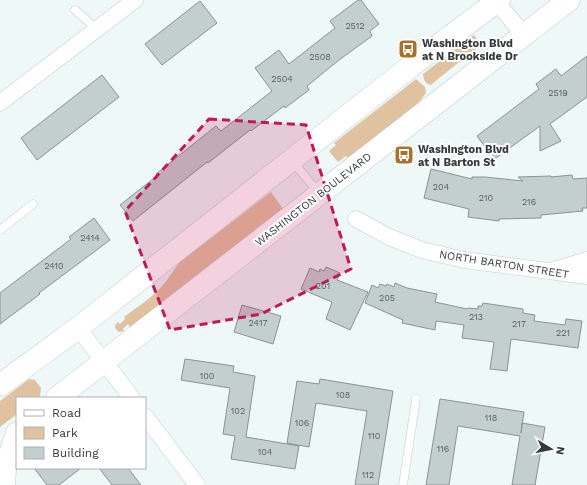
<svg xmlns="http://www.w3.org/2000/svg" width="587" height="485" viewBox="0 0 587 485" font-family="'Work Sans',sans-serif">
	<rect width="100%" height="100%" fill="#edf8f7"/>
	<path fill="#e1c2a0" d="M474,35L481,45L439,78L431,85C425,83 424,81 423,74Z
		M416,79L425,87L426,93L417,105L348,158L346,156L338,162L329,151L336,145L334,143Z
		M271,192L283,209L130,327L128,324L123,329L124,331L119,332C115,329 113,326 118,322L120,324L125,319L124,317C137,307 152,298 163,285C169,278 174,269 180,262Z
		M29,379L35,380L41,388L40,397L38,398H17V414L0,427V401Z"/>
	<path fill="#c3cfce" stroke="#899393" d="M358,0H361L379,24L370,31L372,36L339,60L307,86L309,90L285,108L284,106L251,131L250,130L208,163L207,162L133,221L120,205L158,175L156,174L216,126L221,131L272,91L255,68L279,50L289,64L335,28L330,21Z
		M200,1L217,23L162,65L145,44Z
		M587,56V97L550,124L561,141L540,151V126L496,158L488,151L477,136L539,89L536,84L556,69L561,76Z
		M102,75L119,97L37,160L21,138Z
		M431,169L472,179V177H485L523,181L518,177L551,176V177L572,175L573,179L587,178V208H582L583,211L541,215V218L499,219V221L468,217L469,209L424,198Z
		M94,218L110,240L39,293L40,294L0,324V293L71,239L69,237Z
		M326,267L340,273L337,280L368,292L350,330L326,319L332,302L301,289L310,268L319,272L320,269L324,271Z
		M395,283L407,288L437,294L435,302L467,309L468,308L478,309V306H482L483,303L523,309V313L535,315L534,321L565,325L566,319L582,321L578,348L511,339L507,371L490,369L494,342L462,338L464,325L436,321L435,330L402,323L403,320L365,303L372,285L378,288L380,284L386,286L387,284L394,287Z
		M242,305L281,316L273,344L234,332Z
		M185,359L234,366L233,372L255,376L246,437L299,446L295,469L231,459L235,436L223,434L230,388L181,380Z
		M320,379L393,391L378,485H355L367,411L316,403L309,447L287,443L297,381L319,384Z
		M440,399L524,412L521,433L522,423L545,427L535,485H512L520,436L458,426L449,485H426Z
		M34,468H81L59,485H47Z
		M99,468H128L141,485H112Z"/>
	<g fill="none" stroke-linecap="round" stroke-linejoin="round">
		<defs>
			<path id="lane" d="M75,10L97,29
				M292,161L319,193
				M0,230L33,204
				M403,485L416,399"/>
			<path id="street" d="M495,0L524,35
				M0,103L135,0
				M356,219L389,237L422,250L464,260L587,276
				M554,270L587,260
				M78,328L132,398
				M145,416L197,485"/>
			<path id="primary" d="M0,385L78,328L411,66L499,0
				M57,398L569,0"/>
			<path id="highway" d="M4,485L5,469L17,433"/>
		</defs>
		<use href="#lane" stroke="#c1cdcc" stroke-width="9"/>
		<use href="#street" stroke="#c1cdcc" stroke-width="17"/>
		<use href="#primary" stroke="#c1cdcc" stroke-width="23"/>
		<use href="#highway" stroke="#c1cdcc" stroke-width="23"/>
		<use href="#lane" stroke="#fff" stroke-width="8"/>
		<use href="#street" stroke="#fff" stroke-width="16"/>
		<use href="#primary" stroke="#fff" stroke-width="22"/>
		<use href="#highway" stroke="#fff" stroke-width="22"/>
	</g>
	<path fill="#c2185b" fill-opacity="0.2" stroke="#c2185b" stroke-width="3" stroke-dasharray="8 5" stroke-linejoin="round" d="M209,119L306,125L351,269L261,314L170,330L125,211Z"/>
	<defs>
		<symbol id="bus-square" viewBox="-11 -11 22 22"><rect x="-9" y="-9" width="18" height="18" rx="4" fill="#a8722d" stroke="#fff"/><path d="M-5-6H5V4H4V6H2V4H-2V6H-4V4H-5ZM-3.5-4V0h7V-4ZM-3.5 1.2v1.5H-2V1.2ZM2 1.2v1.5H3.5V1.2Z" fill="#fff"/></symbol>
	</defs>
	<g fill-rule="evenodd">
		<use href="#bus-square" x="397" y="38" width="22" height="22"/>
		<use href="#bus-square" x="393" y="144" width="22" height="22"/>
	</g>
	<g text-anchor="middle" stroke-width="4" stroke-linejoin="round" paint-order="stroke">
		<g font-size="9" fill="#585e5e">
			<text x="355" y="29">2512</text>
			<text x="320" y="60">2508</text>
			<text x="282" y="82">2504</text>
			<text x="558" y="96">2519</text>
			<text x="441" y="190">204</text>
			<text x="486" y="201">210</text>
			<text x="529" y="205">216</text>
			<text x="90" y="241">2414</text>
			<text x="54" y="269">2410</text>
			<text x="323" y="289">201</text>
			<text x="387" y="301">205</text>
			<text x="476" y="320">213</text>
			<text x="258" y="326">2417</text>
			<text x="519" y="327">217</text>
			<text x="563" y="336">221</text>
			<text x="207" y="379">100</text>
			<text x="343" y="398">108</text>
			<text x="238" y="414">102</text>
			<text x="491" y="421">118</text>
			<text x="302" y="426">106</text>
			<text x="374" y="439">110</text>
			<text x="443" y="452">116</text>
			<text x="265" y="455">104</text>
			<text x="368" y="478">112</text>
		</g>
		<g font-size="11" font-weight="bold" fill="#353939" stroke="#fff" text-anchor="start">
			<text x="422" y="47">Washington Blvd<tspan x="422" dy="13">at N Brookside Dr</tspan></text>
			<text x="418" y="153">Washington Blvd<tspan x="418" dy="13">at N Barton St</tspan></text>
		</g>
		<g font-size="11" fill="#353939" stroke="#fff">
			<text transform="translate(313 199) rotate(-38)" y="4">WASHINGTON BOULEVARD</text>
			<text transform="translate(504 264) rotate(9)" y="4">NORTH BARTON STREET</text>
		</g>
	</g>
	<rect x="16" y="397" width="130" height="72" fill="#ffffff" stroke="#aeb0b0"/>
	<rect x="24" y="410" width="20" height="6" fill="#ffffff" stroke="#aeb0b0"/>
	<text x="52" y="417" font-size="12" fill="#353939">Road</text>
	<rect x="24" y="427" width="20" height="12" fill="#e1c2a0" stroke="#aeb0b0"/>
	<text x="52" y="437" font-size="12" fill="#353939">Park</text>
	<rect x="24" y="447" width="20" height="12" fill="#c3cfce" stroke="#aeb0b0"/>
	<text x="52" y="457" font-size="12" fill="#353939">Building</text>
	<g transform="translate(551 449) rotate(100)" stroke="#ffffff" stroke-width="3" paint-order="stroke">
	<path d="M0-3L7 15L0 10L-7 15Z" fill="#353939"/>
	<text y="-6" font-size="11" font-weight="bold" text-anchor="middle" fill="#353939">N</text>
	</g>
</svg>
